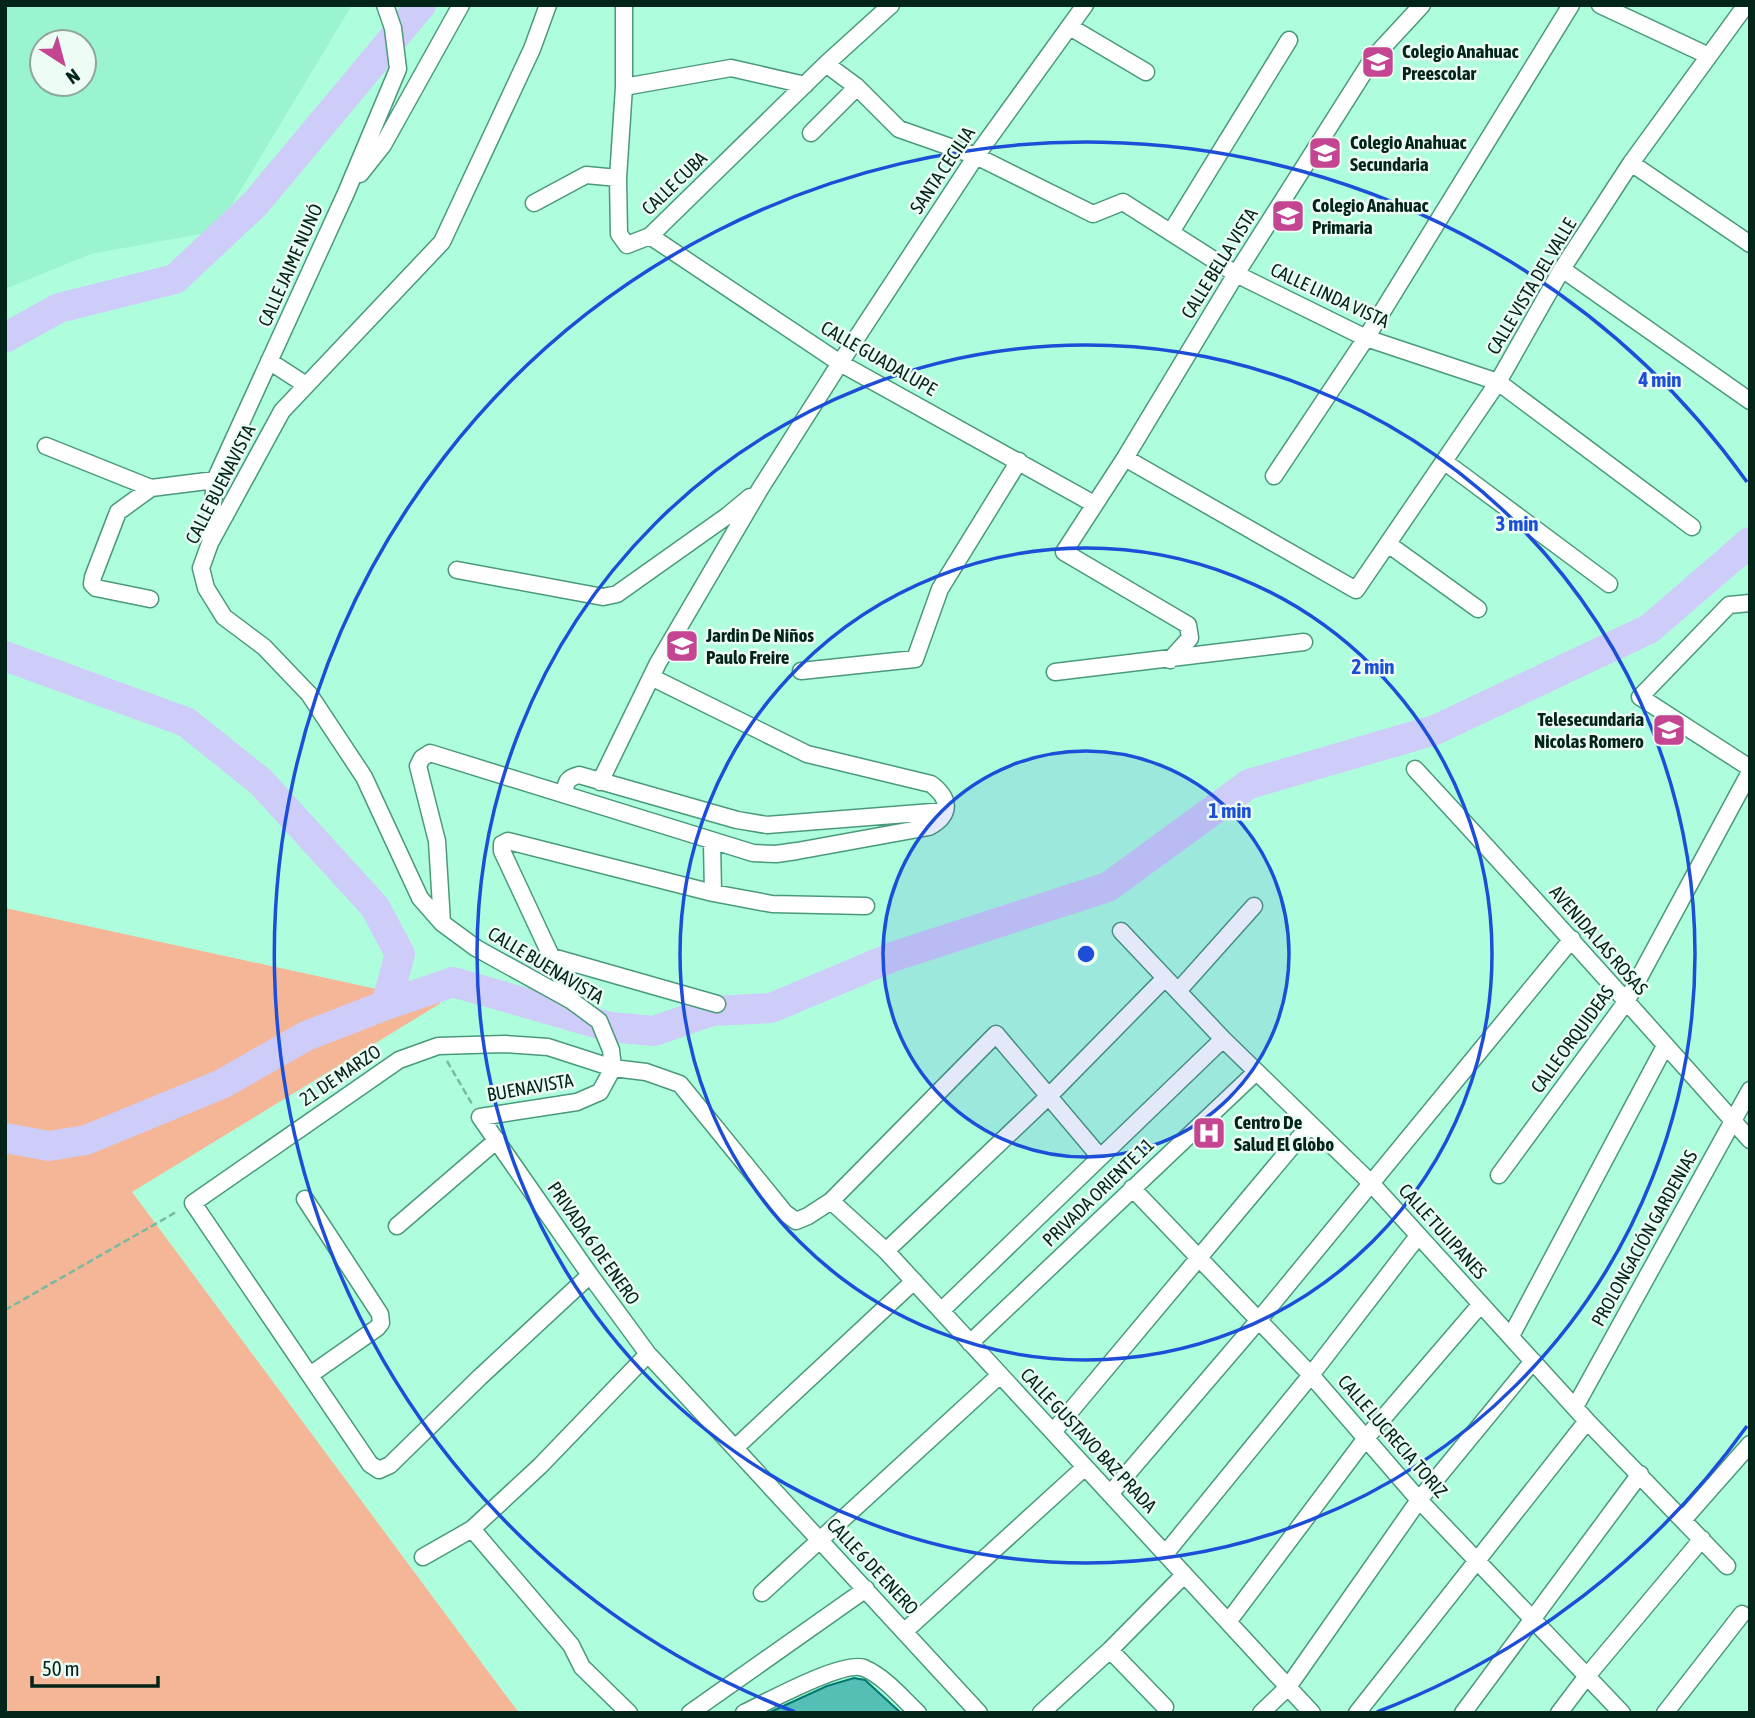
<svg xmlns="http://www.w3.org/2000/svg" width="1755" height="1718" viewBox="0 0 1755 1718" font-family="'Asap Condensed',sans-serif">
	<rect width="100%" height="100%" fill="#aefedd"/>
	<path fill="#9af4cf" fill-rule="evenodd" d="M9,5H352L231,206L206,233L91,254L5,289V10ZM42,42H84V84H42Z"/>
	<path fill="#f5b697" d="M5,908L441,1003L132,1192L519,1713H5Z"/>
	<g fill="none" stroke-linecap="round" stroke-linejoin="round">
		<path stroke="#ceccf8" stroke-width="30" d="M5,338L59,308L175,279L255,204L421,5
			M5,656L186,722L261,782L375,907L400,954L386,1005L306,1036L222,1084L86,1140L49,1146L5,1138
			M386,1005L453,982L610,1027L654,1031L712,1011L771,1008L895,956L1108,887L1249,784L1435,730L1649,629L1750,542"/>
	</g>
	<path fill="#55bfb5" stroke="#017971" stroke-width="2" d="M854,1678L865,1680L901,1713H768L827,1686Z"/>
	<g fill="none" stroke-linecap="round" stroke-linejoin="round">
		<defs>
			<path id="minor" d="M548,5L532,49L442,242L282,411L210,543L201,568L206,588L224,617L264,647L309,694L364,777L420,898L442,923L476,948L572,1001L599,1021L611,1050L613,1068
				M624,5V87L618,178L619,234L627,245L650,236L826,64L891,5
				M1600,5L1709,56
				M1070,27L1146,72
				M826,64L857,87L899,129L976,156L1093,214L1123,202L1236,274L1366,338L1498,382L1692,527
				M624,87L731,68L805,85
				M811,133L857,87
				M1631,163L1750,244
				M360,174L383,145L461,5
				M534,203L586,175L618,178
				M1171,232L1289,40
				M650,236L840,363L1094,504
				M1562,269L1750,401
				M269,361L306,385
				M46,446L151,488
				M1125,458L1356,590L1498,382L1562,269L1631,163L1746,5
				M1445,462L1609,584
				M1274,476L1366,338L1571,5
				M210,537L215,480L346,193L398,69L393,28L385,5
				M1388,544L1478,609
				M457,570L603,597L617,594L727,516L750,497
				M150,599L96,588L92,584L93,577L118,512L151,488L215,480
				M1750,603L1729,605L1640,697L1750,768
				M1170,660L1190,638L1188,625L1064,552L1125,458L1236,274L1373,58L1422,5
				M801,671L915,659L940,589L1019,461
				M1055,672L1304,642
				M1415,769C1528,891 1639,1015 1750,1140
				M600,782L658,663L760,489L840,363L976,156L1085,5
				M564,794C566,782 567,778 579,775L737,820L767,825L945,811
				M712,842L713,893
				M442,923L437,841L418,766L422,758L430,753L753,853L776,854L797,851L929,827C951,815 951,799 931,784L807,754L651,677
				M1121,931L1223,1039L1370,1182L1587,1421L1727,1566
				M552,957L717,1004
				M1178,991L1254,906
				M572,1001L502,851V844L508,841L713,893L772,904L866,906
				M613,1068L600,1092L577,1102L480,1117L590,1275L648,1354L979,1713
				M1499,1175L1626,1002L1750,772
				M1132,1188L1311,1375L1419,1500L1622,1713
				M305,1199L380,1314L381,1323L377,1328L310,1375
				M831,1201L886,1251L1312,1713
				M397,1226L497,1140
				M886,1251L1050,1095L1165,978
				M590,1275L480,1377L390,1465L379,1470L370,1464L193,1203L399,1060L438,1046L505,1044L548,1047L613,1068L646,1072L680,1084L785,1213L796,1221L808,1216L831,1201L996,1034L1100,1157
				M941,1311L1223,1039
				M1511,1336L1665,1046
				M970,1343L1256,1072
				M1575,1407L1750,1090
				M1053,1432L1310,1125
				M735,1448L914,1281
				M1110,1494L1258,1321L1572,939
				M1684,1519L1750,1444
				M472,1529L571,1645L582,1667L629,1713
				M1165,1554L1311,1375L1418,1236
				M423,1557L472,1529L540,1466L648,1354
				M762,1593L1000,1375
				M1228,1622L1366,1438L1481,1304
				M905,1631L1085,1467
				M1110,1650L1165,1707
				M690,1713L866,1589
				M744,1713C767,1702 843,1660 864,1668C885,1677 902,1698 918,1713
				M1041,1713L1110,1650L1184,1575
				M1261,1713L1288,1687L1419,1500L1533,1361
				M1357,1713L1587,1421
				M1463,1713L1640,1474
				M1559,1713L1587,1676L1702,1539
				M1665,1713L1742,1614"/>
		</defs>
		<use href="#minor" stroke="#4a997b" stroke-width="19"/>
		<path stroke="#78b99f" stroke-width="2.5" stroke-dasharray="7 3.5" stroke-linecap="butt" d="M447,1061L472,1104
			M5,1310L178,1211"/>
		<use href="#minor" stroke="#fff" stroke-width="16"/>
	</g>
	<circle cx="1086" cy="954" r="203" fill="#1d4ed8" fill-opacity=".12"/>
	<g fill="none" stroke="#1d4ed8" stroke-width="3.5">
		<circle cx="1086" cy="954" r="203"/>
		<circle cx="1086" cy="954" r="406"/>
		<circle cx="1086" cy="954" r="609"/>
		<path d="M1747 1426A812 812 0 0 1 1377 1712M795 1712A812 812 0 1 1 1747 482"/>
	</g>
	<defs>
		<symbol id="school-square" viewBox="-11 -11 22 22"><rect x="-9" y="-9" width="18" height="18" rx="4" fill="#c44692" stroke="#edfcf5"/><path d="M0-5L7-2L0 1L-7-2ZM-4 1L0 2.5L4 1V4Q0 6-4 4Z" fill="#fff"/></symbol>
		<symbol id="hospital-square" viewBox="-11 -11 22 22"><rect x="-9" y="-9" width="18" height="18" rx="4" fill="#c44692" stroke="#edfcf5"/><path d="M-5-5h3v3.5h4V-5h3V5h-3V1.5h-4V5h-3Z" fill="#fff"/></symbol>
	</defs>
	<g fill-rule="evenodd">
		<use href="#school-square" x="1359" y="43" width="38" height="38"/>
		<use href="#school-square" x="1306" y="134" width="38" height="38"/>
		<use href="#school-square" x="1269" y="197" width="38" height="38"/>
		<use href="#school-square" x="663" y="627" width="38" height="38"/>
		<use href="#school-square" x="1650" y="711" width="38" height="38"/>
		<use href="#hospital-square" x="1190" y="1114" width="38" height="38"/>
	</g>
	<g text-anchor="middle" stroke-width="5" stroke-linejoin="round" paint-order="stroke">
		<g font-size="19" font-weight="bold" fill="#022419" stroke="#edfcf5" text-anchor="start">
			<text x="1402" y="58">Colegio Anahuac<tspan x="1402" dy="22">Preescolar</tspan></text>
			<text x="1350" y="149">Colegio Anahuac<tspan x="1350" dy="22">Secundaria</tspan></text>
			<text x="1312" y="212">Colegio Anahuac<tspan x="1312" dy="22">Primaria</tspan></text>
			<text x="706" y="642">Jardin De Niños<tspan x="706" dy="22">Paulo Freire</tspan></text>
			<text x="1644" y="726" text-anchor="end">Telesecundaria<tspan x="1644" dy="22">Nicolas Romero</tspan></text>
			<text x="1234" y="1129">Centro De<tspan x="1234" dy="22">Salud El Globo</tspan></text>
		</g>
		<g font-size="19" fill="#022419" stroke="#edfcf5">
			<text transform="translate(942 170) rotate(-56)" y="7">SANTA CECILIA</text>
			<text transform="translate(674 183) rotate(-44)" y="7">CALLE CUBA</text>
			<text transform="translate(1219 263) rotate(-58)" y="7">CALLE BELLA VISTA</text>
			<text transform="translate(290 265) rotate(-66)" y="7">CALLE JAIME NUNÓ</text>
			<text transform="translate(1531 286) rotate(-59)" y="7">CALLE VISTA DEL VALLE</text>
			<text transform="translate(1330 295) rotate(25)" y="7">CALLE LINDA VISTA</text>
			<text transform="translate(879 358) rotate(30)" y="7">CALLE GUADALUPE</text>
			<text transform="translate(220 484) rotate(-63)" y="7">CALLE BUENAVISTA</text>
			<text transform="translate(1599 940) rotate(49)" y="7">AVENIDA LAS ROSAS</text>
			<text transform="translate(546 965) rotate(31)" y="7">CALLE BUENAVISTA</text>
			<text transform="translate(1572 1039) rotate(-54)" y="7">CALLE ORQUIDEAS</text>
			<text transform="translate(340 1075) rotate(-34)" y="7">21 DE MARZO</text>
			<text transform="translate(530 1087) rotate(-10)" y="7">BUENAVISTA</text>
			<text transform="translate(1098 1192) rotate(-44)" y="7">PRIVADA ORIENTE 11</text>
			<text transform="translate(1443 1231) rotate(48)" y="7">CALLE TULIPANES</text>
			<text transform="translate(1644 1238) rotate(-61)" y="7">PROLONGACIÓN GARDENIAS</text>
			<text transform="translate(594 1243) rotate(55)" y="7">PRIVADA 6 DE ENERO</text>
			<text transform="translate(1393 1436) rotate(49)" y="7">CALLE LUCRECIA TORIZ</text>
			<text transform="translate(1089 1440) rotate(47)" y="7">CALLE GUSTAVO BAZ PRADA</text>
			<text transform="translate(873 1566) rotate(47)" y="7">CALLE 6 DE ENERO</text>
		</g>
	</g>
	<circle cx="1086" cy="954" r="10" fill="#1d4ed8" stroke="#edfcf5" stroke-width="3.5"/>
	<g font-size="21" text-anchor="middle" font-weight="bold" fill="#1d4ed8" stroke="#edfcf5" stroke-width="5" stroke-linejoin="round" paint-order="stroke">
		<text x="1660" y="387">4 min</text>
		<text x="1517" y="531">3 min</text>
		<text x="1373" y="674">2 min</text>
		<text x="1230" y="818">1 min</text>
	</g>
	<rect width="1755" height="1718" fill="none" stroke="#022419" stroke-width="14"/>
	<g transform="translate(63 63) rotate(144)"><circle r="33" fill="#edfcf5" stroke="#8fa69d" stroke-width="2"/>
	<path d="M0-5L12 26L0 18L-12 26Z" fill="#c44692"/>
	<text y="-10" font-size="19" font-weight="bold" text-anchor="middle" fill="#022419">N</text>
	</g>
	<path d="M32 1676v10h126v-10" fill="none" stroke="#022419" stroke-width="3.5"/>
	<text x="42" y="1676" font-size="21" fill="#022419" stroke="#edfcf5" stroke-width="5" paint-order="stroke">50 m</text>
</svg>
